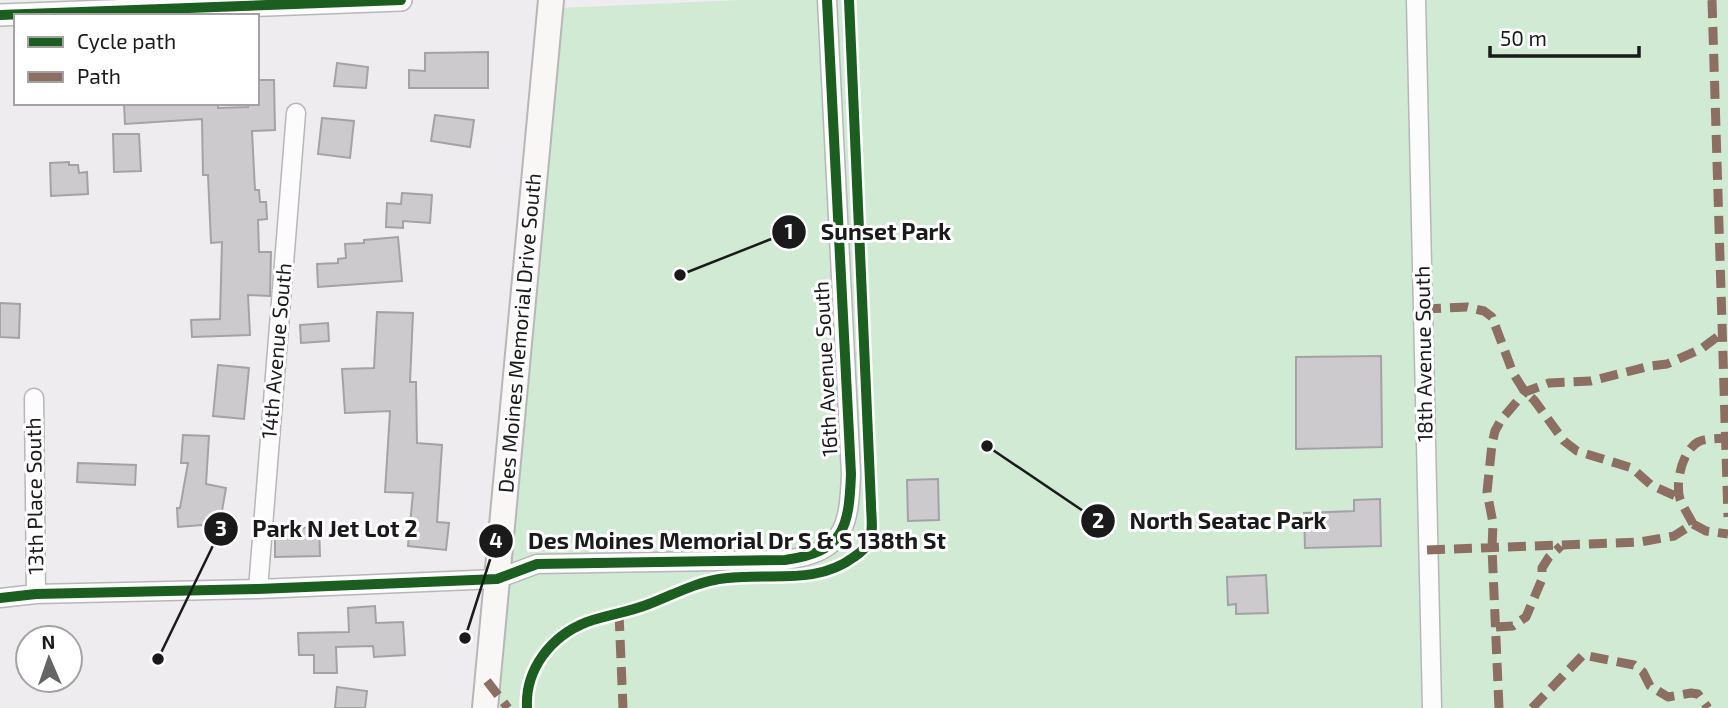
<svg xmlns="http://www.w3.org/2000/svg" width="1728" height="708" viewBox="0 0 1728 708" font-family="'Exo 2',sans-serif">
	<rect width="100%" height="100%" fill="#efecf0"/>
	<path fill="#d1ead3" d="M739,0H1728V708H498L560,8Z"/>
	<path fill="#cccacd" stroke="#a4a2a5" stroke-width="2" d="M488,52V88H409V70L425,71V53Z
		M337,63L368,67L366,88L334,86Z
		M257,80H274L275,130L252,131L255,190H259L260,202H266L267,219L258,220L259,252H271L270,296L248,295L250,335L192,337L191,320L220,319L222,242L211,243L208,175H203L202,119L125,124L124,103H218V108L248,107V103H257Z
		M435,115L474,120L470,147L431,141Z
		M322,118L354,121L350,158L318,154Z
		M113,134H139L141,171L114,172Z
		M69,162V165H78L79,173L87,172L88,194L51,196L50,163Z
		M402,193L432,195L430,223L403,221V228L386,227L387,203L401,204Z
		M398,237L402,281L318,287L317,264L338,263V259L346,258L345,244L364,243V240Z
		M0,303L20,304L19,338L0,337Z
		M377,312L413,313L410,382H416L417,443L442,445L437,522L449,523L446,550L408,546L413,493L385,492L390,411L345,413L342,369L374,368Z
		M328,323L329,341L301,343L300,325Z
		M1381,356L1382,447L1296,449V357Z
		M218,365L249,368L244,419L213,416Z
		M183,435L209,436L206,484L226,488L219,528L202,525L178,527L177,508H180L188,463H181Z
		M78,463L136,465L135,485L77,482Z
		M938,479L939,520L908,521L907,480Z
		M1380,499L1381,546L1305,548L1304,513L1354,511V500Z
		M319,527L320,556L275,557V529Z
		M1266,575L1268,613L1236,614V604L1228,605L1227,577Z
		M375,606L376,623L403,622L405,655L374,657L373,646L336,647L337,673H314V655H299L298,633L349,632L348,608Z
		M337,687L367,691L365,708H335Z"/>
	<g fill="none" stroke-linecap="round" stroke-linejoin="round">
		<defs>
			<path id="minor" d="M1416,0L1432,708
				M34,398L36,594
				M258,589L296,113
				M0,598L36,594L258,589L497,579L537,564L785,560C844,552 849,528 851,474L827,0"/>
			<path id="tertiary" d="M0,15L401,0"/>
			<path id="secondary" d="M485,708L551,0"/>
		</defs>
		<use href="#minor" stroke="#b7b6b8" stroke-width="21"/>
		<use href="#tertiary" stroke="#b7b6b8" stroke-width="24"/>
		<use href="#secondary" stroke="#b7b6b8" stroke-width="28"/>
		<use href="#minor" stroke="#fdfcfd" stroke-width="18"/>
		<use href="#tertiary" stroke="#fdfcfd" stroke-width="21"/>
		<use href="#secondary" stroke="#f9f7f6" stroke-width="24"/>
		<path stroke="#8d6e63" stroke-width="9" stroke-dasharray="18 9" stroke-linecap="butt" d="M1712,0L1728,517
			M1423,309L1467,307L1484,311L1492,317L1513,373L1525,392L1534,400L1564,441L1577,451L1632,468L1651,485L1680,498
			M1693,524C1689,516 1683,507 1680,499C1675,483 1682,451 1698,442C1705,438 1718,439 1726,438L1728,435
			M1427,550L1640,542L1674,536L1693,524L1706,531L1728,534
			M619,613L623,708
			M1496,627L1513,626L1526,617L1542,579V568L1549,557L1561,546
			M487,681L508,708
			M1499,708L1492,548L1493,523L1487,492L1492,444L1495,431L1501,420L1525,392L1549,383L1591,381L1650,366L1667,364L1701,349L1721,334
			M1532,708L1583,655L1634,665L1643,672L1650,686L1668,697L1691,693L1698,694L1708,708"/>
		<defs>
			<path id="cycleway" d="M0,15L401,0
				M0,598L36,594L258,589L497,579L537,564L785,560C844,552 849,528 851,474L827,0
				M527,708C525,669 551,636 587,622C607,615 629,612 649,604C673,595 694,583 719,579C766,571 814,587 854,557C860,553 866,548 869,542C874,531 871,516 871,504L849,0"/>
		</defs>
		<use href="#cycleway" stroke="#fff" stroke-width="15"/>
		<use href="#cycleway" stroke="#1b5e20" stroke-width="10"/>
	</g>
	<g text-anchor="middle" stroke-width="6" stroke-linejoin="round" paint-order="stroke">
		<g font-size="21" fill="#1b1a1b" stroke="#fff">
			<text transform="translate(520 333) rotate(-85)" y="7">Des Moines Memorial Drive South</text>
			<text transform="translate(277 351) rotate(-85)" y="7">14th Avenue South</text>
			<text transform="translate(1424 354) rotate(-91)" y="7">18th Avenue South</text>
			<text transform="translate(826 369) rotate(-93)" y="7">16th Avenue South</text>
			<text transform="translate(35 496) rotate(-91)" y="7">13th Place South</text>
		</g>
	</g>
	<path fill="none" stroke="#1b1a1b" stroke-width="2.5" d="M680 275L789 232M987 446L1098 521M158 659L221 529M465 638L496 541"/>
	<g fill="#1b1a1b" stroke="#fff" stroke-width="2.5">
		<circle cx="680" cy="275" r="7"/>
		<circle cx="987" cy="446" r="7"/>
		<circle cx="158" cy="659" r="7"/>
		<circle cx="465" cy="638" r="7"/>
		<circle cx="789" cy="232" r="18"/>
		<circle cx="1098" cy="521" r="18"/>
		<circle cx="221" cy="529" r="18"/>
		<circle cx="496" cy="541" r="18"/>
	</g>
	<g font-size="21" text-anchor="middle" font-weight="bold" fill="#fff">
		<text x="789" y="239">1</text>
		<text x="1098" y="528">2</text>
		<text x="221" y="536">3</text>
		<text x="496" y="548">4</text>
	</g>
	<g font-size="23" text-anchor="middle" font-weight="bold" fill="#1b1a1b" stroke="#fff" stroke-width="6" stroke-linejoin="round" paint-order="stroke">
		<text x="886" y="240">Sunset Park</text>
		<text x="1228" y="529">North Seatac Park</text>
		<text x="335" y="537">Park N Jet Lot 2</text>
		<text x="737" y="549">Des Moines Memorial Dr S &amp; S 138th St</text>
	</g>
	<rect x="14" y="14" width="245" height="91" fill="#ffffff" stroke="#a4a3a4" stroke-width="2"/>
	<rect x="28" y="37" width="35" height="10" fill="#1b5e20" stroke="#a4a3a4" stroke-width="2"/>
	<text x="77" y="49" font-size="21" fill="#1b1a1b">Cycle path</text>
	<rect x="28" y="72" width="35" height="10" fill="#8d6e63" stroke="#a4a3a4" stroke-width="2"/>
	<text x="77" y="84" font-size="21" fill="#1b1a1b">Path</text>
	<g transform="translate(49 659) rotate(358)"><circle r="33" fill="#ffffff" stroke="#a4a3a4" stroke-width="2"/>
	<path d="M0-5L12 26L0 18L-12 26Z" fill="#656466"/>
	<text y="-10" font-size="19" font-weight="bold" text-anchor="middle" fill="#1b1a1b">N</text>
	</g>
	<path d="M1490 46v10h149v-10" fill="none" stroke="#1b1a1b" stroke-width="3.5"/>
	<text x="1500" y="46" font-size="21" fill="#1b1a1b" stroke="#ffffff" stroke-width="5" paint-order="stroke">50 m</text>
</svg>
